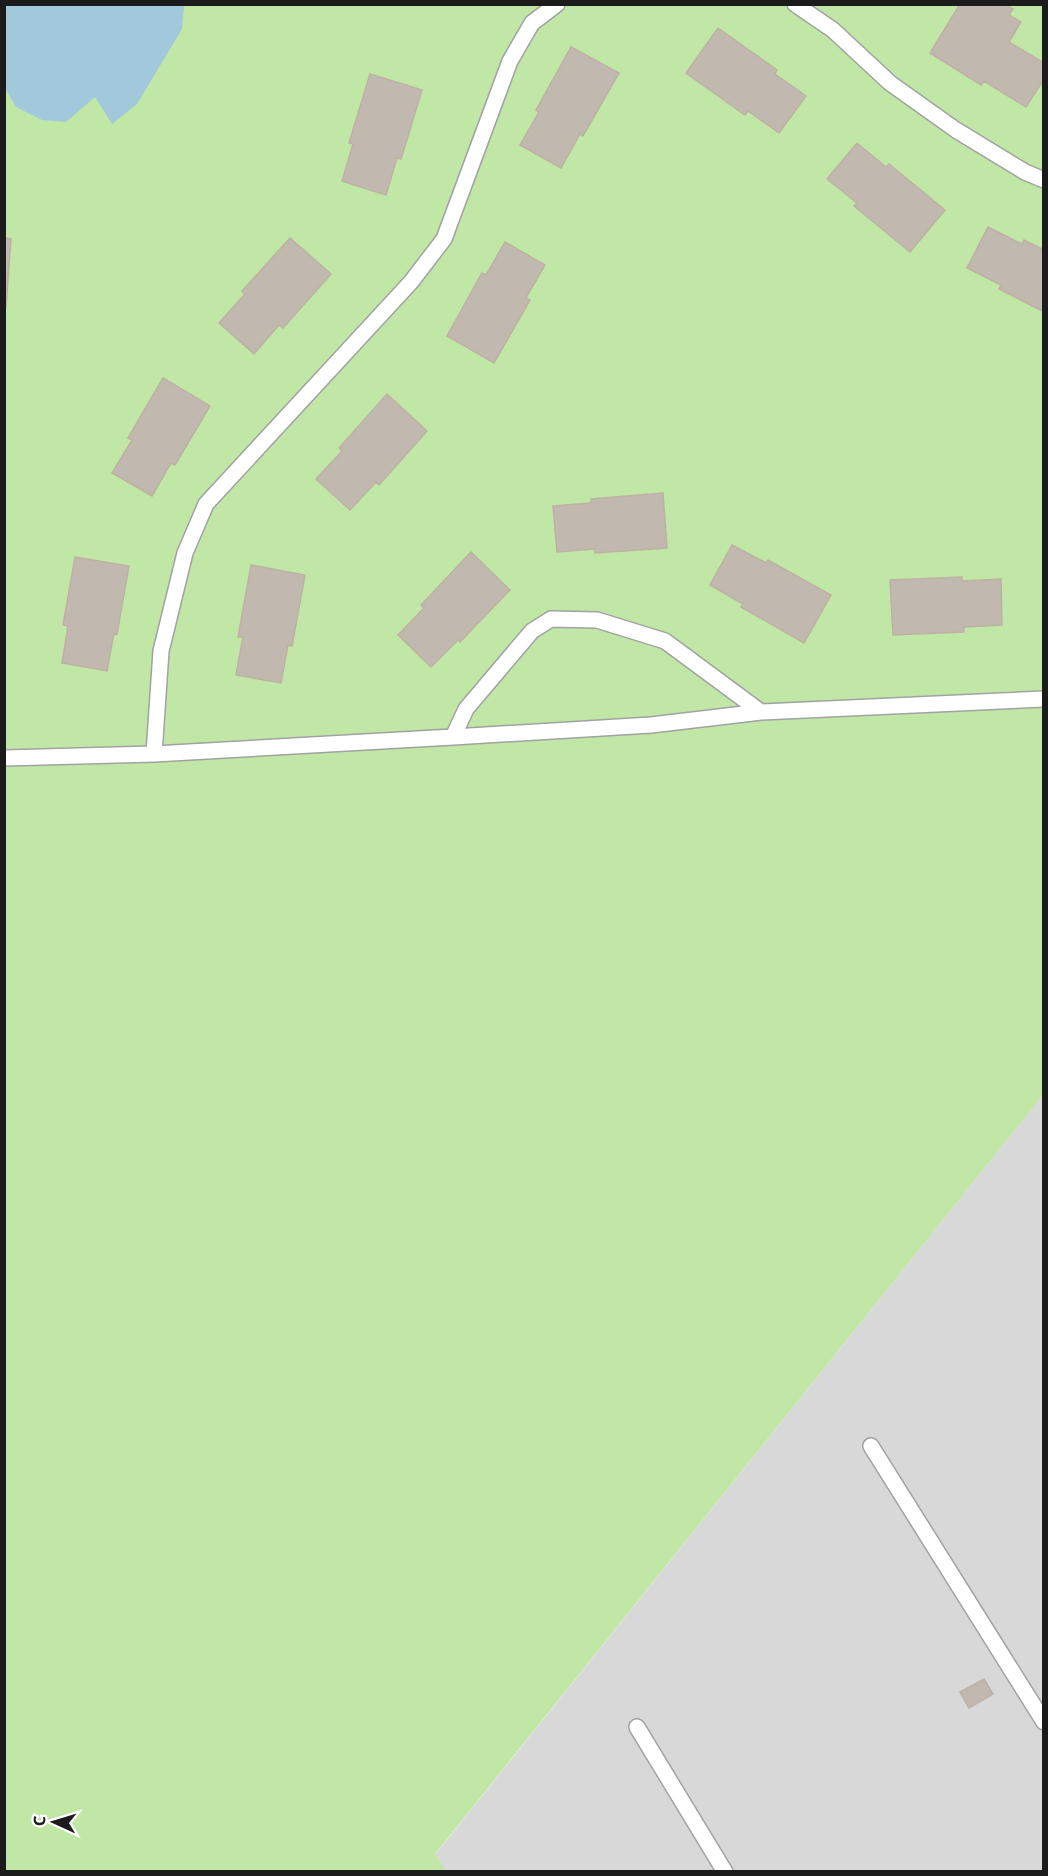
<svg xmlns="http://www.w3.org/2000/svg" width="1048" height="1876" viewBox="0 0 1048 1876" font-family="'Noto Sans',sans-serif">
	<rect width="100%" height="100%" fill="#edeae0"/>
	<path fill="#d9d8d8" d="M1043,1095V1871L446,1872L435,1855Z"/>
	<path fill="#c0e7a6" d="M5,5H1043V1095L435,1854L446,1871L5,1872Z"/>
	<path fill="#a1c8db" d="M5,4H184V5L182,29L137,104L112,124L95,97L66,122L42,120L16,107L5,88Z"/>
	<path fill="#c1b9b0" stroke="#beb1a3" stroke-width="1.5" d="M960,4H1005L1013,9L1009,15L1021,22L1009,42L1044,63V79L1026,107L984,81L981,85L930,53Z
		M718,28L777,70L775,74L806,96L779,133L748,111L745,115L686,73Z
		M571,47L619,73L583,136L580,134L561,168L520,145L539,112L536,110Z
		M370,74L422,90L401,159L397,158L386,195L342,181L353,144L349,143Z
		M857,143L886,167L889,164L945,210L910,252L854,206L857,203L827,179Z
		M988,227L1022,244L1024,240L1044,250V312L999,289L1001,285L967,268Z
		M4,238L11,239L6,307H4Z
		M290,238L331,274L283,328L279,325L254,354L219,323L245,294L242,291Z
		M505,242L545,265L526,298L530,300L494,363L447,336L482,273L486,275Z
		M163,378L210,406L175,465L171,463L152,496L112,473L132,440L128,438Z
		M387,394L427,431L379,485L376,482L350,510L316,479L342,451L339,448Z
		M663,493L667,548L595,553V549L557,552L553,506L591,503V499Z
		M732,545L766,563L768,560L831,595L804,643L741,607L743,604L710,585Z
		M471,552L510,590L460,642L458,640L431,667L398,635L424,608L421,605Z
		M75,557L129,566L117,634L114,633L107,671L62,663L68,626L63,625Z
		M251,565L305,575L292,646L288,645L281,683L236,675L243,637H238Z
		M962,577V581L1001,579L1002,625L964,627V632L893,635L890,580Z
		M984,1679L993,1694L969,1708L960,1692Z"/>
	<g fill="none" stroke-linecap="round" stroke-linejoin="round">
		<defs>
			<path id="service" d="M795,4L833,30L890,83L956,130L1025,172L1044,180
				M453,737L466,709L532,631L551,619L597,620L665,641L761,712
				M154,754L161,651L185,553L206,504L411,282L444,239L510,61L532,23L557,4
				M4,758L154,754L453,737L651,725L761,712L1044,699
				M871,1446L1044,1722
				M637,1727L725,1872"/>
		</defs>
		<use href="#service" stroke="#a2a2a2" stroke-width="18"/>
		<use href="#service" stroke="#fff" stroke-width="15"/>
	</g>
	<rect width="1048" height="1876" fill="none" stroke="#1b1b1b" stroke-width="12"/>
	<g transform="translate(54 1822) rotate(274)" stroke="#ffffff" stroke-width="4.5" paint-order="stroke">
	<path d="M0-4.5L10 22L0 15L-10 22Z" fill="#1b1b1b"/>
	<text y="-9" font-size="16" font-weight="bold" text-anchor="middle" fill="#1b1b1b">С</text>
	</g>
</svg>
